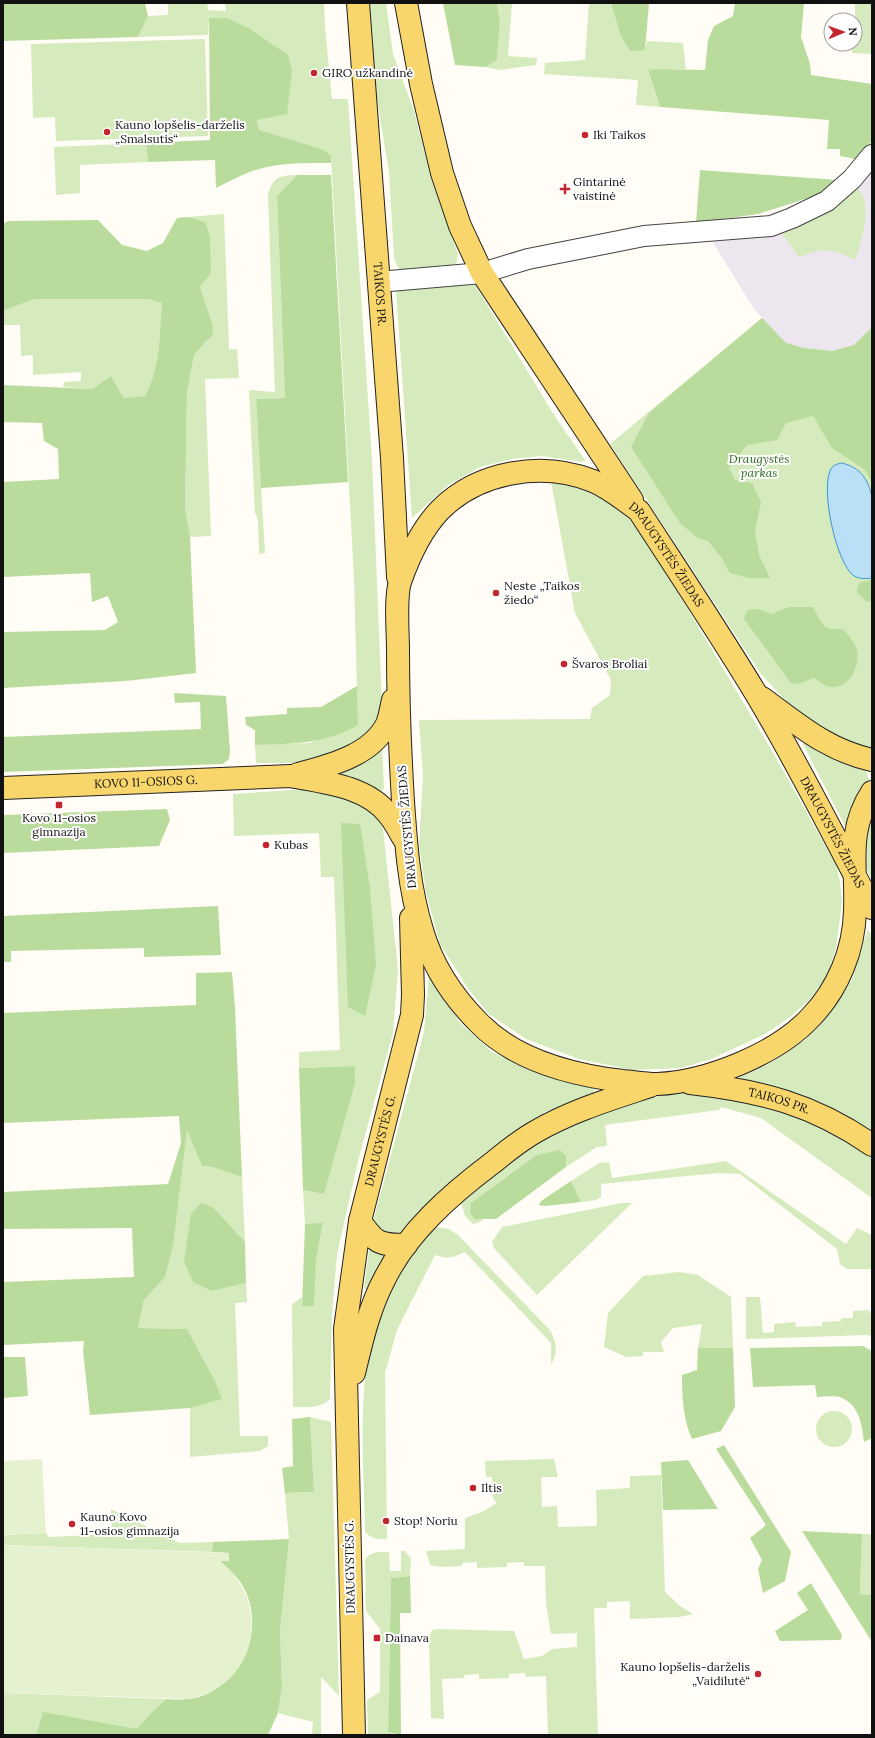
<svg xmlns="http://www.w3.org/2000/svg" width="875" height="1738" viewBox="0 0 875 1738" font-family="Lora,serif">
	<rect width="100%" height="100%" fill="#fffdf5"/>
	<path fill="#eee6ef" d="M872,167V327L854,345L832,351L804,348L786,343L754,309L709,236L764,233Z"/>
	<path fill="#d5ebbd" d="M168,3H207L208,10L226,11L225,3H324L325,27L332,99H348L372,460L382,705L380,714L373,727L363,739L333,754L311,763H256L255,745L309,743L358,725L354,579L331,156L259,130L257,120L209,18L208,35L138,37L148,16L168,15Z
		M369,3H386L393,54L414,111L431,178L458,254L457,261L453,267L403,272L397,266L394,257L389,172L373,75Z
		M497,3H512L508,56L537,58L536,65L499,70L485,67L497,60L500,21Z
		M589,3H611L620,34L645,50L647,41L683,43L686,69H661L648,71L660,107L636,105L638,80L544,74L545,63L585,60Z
		M855,3H872V54L852,53V44H855Z
		M205,39L208,136L56,141L55,117L33,118L31,44Z
		M146,143L148,162L80,165V193L56,195L54,147Z
		M297,175L277,196L285,398L256,399L265,553L259,554L258,520L255,513L249,390L275,392L268,194C274,176 279,176 297,175Z
		M855,187C875,198 862,244 855,260C831,248 824,248 799,257L779,230Z
		M224,214L229,349H237L239,378L205,379L211,536L190,537L185,507L187,393L194,355L207,341L212,323L200,287L211,272L187,217Z
		M474,283L554,415L585,460L582,462L542,456L512,459L480,467L448,485L412,518L396,289Z
		M34,299H148L162,303L158,357L154,381L145,396L124,398L111,376L92,389L63,387L64,382L81,381V372L33,375V355L21,356L20,325H3V311Z
		M762,318L786,343L804,348L832,351L854,345L872,327V751L831,737L787,702L761,674L610,444Z
		M551,481C584,489 607,499 635,520L775,756L836,865L840,882L842,902L836,948L827,976L810,999L790,1017L765,1034L711,1059L681,1068L633,1070L579,1059L526,1039L489,1014L469,990L440,944L426,893L419,844L423,776L419,720L590,719L592,708L610,695L611,680L575,613Z
		M805,742L865,768L869,780L856,797L845,826L803,744Z
		M382,744L384,788L380,794L330,775Z
		M308,789L364,800L382,819L398,970L393,1033L358,1161L337,1254L332,1313L330,1399C319,1409 307,1407 293,1407L292,1304L302,1297V1306L316,1261L323,1224H305L303,1190L324,1194L355,1066L299,1068V1052L340,1050L334,877H321L319,833L234,836L233,794Z
		M872,807V880L864,864L866,819Z
		M868,929L872,937V1130L804,1096L739,1078L769,1064L805,1040L828,1016L852,980Z
		M429,975L460,1023L492,1052L533,1071L592,1087L595,1092L545,1112L510,1136L404,1234L387,1237L373,1222L424,1032Z
		M680,1093H701L803,1115L872,1156V1198L761,1118L721,1107L719,1110L605,1125L607,1146L597,1147L566,1167V1156L481,1220H485L473,1224L465,1216L461,1203L464,1198L539,1140L577,1122L649,1097Z
		M187,1129L202,1166L212,1167L242,1177L245,1242L214,1208L212,1291L246,1283L247,1302L235,1303L240,1436H268V1446L260,1451L190,1457V1408L221,1399L214,1379L187,1329L138,1328L144,1300L165,1277Z
		M726,1161L846,1244L857,1228L872,1235V1269H847L840,1264L837,1249L740,1174L719,1173L601,1184V1197L596,1200L581,1202L571,1181L599,1163L609,1162L612,1178Z
		M622,1203H632L537,1295L494,1248L492,1242L502,1227Z
		M433,1227L449,1229L458,1235L550,1330C556,1341 559,1353 551,1364V1343L465,1252C454,1258 447,1259 435,1255L397,1330L385,1373L387,1539C377,1539 372,1539 365,1532C364,1463 354,1357 386,1295C399,1270 414,1248 433,1227Z
		M370,1243L391,1251L369,1289L366,1290L364,1288Z
		M679,1272L698,1275L731,1297L733,1348H698L702,1324L673,1328L661,1342L664,1352H643V1356L626,1357L604,1347L608,1313L643,1276Z
		M746,1297H760L763,1333L774,1332V1324L795,1322L796,1327L822,1326V1322L841,1321V1318H853V1311L868,1310L872,1314V1337L868,1335L746,1339Z
		M816 1429a18 18 0 1 1 36 0a18 18 0 1 1-36 0Z
		M310,1417L331,1422L339,1696L321,1677V1735H312L313,1722L278,1713L282,1687L280,1631L289,1539L285,1493L314,1492Z
		M554,1459L558,1477H541L542,1507L557,1506L558,1527L597,1526L596,1490L630,1488V1476L661,1475L665,1592L680,1606L693,1614L679,1617L630,1619V1601L607,1602V1608H594L598,1735H548L546,1676L526,1677L525,1673L509,1674V1678L479,1679V1674L464,1675V1678L442,1679L444,1719L431,1718L429,1637L432,1630L439,1629L514,1631L524,1659L542,1656L552,1649L577,1647V1633L551,1634L546,1604L545,1566H524V1562L507,1563V1567L477,1568V1562L462,1563V1566L440,1567L430,1565L426,1551L465,1549V1518L482,1512L497,1503L493,1498L492,1477H486L485,1461Z
		M111,1509L180,1543L213,1542L212,1552L3,1545V1535L46,1533L49,1537L112,1534Z
		M862,1534H872V1595L860,1594Z
		M401,1551H405L411,1559L410,1576L391,1578L388,1732L396,1735H368L367,1700L380,1692V1629L366,1611L365,1560C370,1551 380,1552 389,1552L390,1571H401Z
		M3,1693L166,1699L151,1713L137,1730L43,1713L36,1735H3Z"/>
	<path fill="#b9dc9c" d="M3,3H145L148,16L138,37L3,41Z
		M443,3H497L500,21L497,60L485,67L455,65Z
		M611,3H649L645,50L630,51L620,34Z
		M735,3H804L801,37L810,64L811,75L872,84V140L861,158L855,159L840,156V149H827L829,120L660,107L648,70L661,69L705,70L708,40L714,26L733,16Z
		M209,18H227L250,29L288,55L292,71L287,114L257,120L259,130L324,150L331,156V163C302,163 272,162 245,174C235,178 226,183 216,188L215,160L148,162L146,143L210,140Z
		M700,170L838,180L821,194L758,214L696,223Z
		M297,175H331L348,482L261,488L256,399L285,398L277,196Z
		M187,217L205,222L210,236L211,273L200,287L212,323L213,334L194,355L187,393L185,507L190,537L196,673L126,681L3,688V632L105,630L118,622L108,596L92,602L90,573L3,577V482L59,479L58,449L44,441L42,423L3,422V385L92,389L111,376L124,398L145,396C161,369 159,334 162,303L148,299H34L3,311V224L8,221L98,220L122,245L147,251L163,243L177,218Z
		M762,318L786,343L804,348L832,351L854,345L872,327V483L865,470L832,448L813,416L786,423L777,440L747,445L729,468L735,480L752,483L761,502L755,531L759,555L770,578H749L730,573L721,557L708,541L698,538L680,523L631,447L649,413Z
		M872,580V602L866,601L857,592V587L861,582Z
		M789,607H813C822,623 822,631 843,629C847,634 853,640 856,647C862,662 851,687 833,687C826,687 820,682 814,678L798,684L791,683L744,619L747,610L758,609L771,614Z
		M357,686L358,725C326,744 291,744 255,745V730L246,725L245,717L287,714V708L321,707Z
		M174,693L226,696L230,751L229,759L223,764L3,772V737L201,729L200,702L175,703Z
		M167,809L170,820L159,846L3,853V815Z
		M341,823L360,824L370,888L376,965L365,1016L348,1007Z
		M218,906L221,955L144,957V948L11,951V962H3V916Z
		M232,972L235,1007L242,1177L212,1167L202,1166L187,1130L173,1245L165,1277L144,1300L138,1328L187,1329L214,1379L222,1399L190,1408L90,1415L83,1351L84,1341L3,1345V1282L134,1277L132,1228L3,1229V1192L168,1184L181,1143L179,1116L3,1123V1013L196,1005V973Z
		M355,1066V1083L324,1194L303,1190L299,1068Z
		M560,1150L566,1156V1167L496,1219H475L470,1213L471,1203L537,1155Z
		M571,1181L581,1202L545,1206L539,1205L541,1201Z
		M201,1203L214,1208L245,1242L246,1283L212,1291L193,1282L184,1261L191,1214Z
		M323,1223L316,1261L314,1306H302L305,1224Z
		M863,1346L872,1351V1438L864,1442C862,1426 860,1406 842,1398C836,1395 824,1397 817,1397L815,1385L753,1387L750,1348Z
		M698,1348H733L735,1407L721,1431L692,1439C683,1419 682,1397 682,1375L697,1370Z
		M3,1357H25L28,1396L3,1398Z
		M310,1417L314,1492L285,1493L282,1468L293,1466L292,1419Z
		M724,1445L791,1552L785,1581L763,1593L758,1569L762,1560L750,1538L766,1525L716,1449Z
		M688,1460L718,1509L663,1510L661,1462Z
		M802,1531L862,1534L860,1594L872,1595V1642Z
		M289,1539L280,1631L282,1687L278,1713L268,1735H36L43,1712L137,1729L151,1713L166,1699C177,1700 188,1700 199,1697C246,1682 267,1624 241,1583C235,1574 227,1568 220,1561L229,1553L212,1552L213,1542Z
		M410,1576L411,1613H400L401,1735L388,1732L391,1578Z
		M811,1583L842,1635L841,1640L780,1641L775,1631L808,1610L797,1593Z"/>
	<path fill="#e6f2cf" d="M42,1459L46,1533L3,1535V1461Z
		M3,1545L229,1553V1561H220C273,1604 258,1686 188,1699L3,1693Z"/>
	<path fill="#b9e0f7" stroke="#3f96cf" d="M842,463C861,468 868,479 872,497V578C867,579 859,579 854,576C836,563 821,491 830,471C832,465 837,464 842,463Z"/>
	<g fill="none" stroke-linecap="round" stroke-linejoin="round">
		<defs>
			<path id="minor" d="M378,282L482,273L528,259L644,236L771,226L792,218L827,201L852,179L872,155"/>
			<g id="major">
				<path id="s1" d="M358,3L392,458L398,577"/>
				<path d="M406,3L421,84L442,173L460,226L482,273L632,500"/>
				<path d="M762,698C799,725 827,750 872,760"/>
				<path d="M298,774C328,766 371,756 387,724C390,717 391,708 393,700"/>
				<path id="s2" d="M3,788L290,776C323,782 367,786 389,815C395,822 399,831 404,839"/>
				<path id="s3" d="M872,792C846,832 857,867 855,911C854,950 838,989 811,1017C777,1054 707,1082 657,1084C645,1084 634,1082 623,1081C572,1075 515,1060 479,1023C453,997 432,965 422,930C409,888 406,845 403,801C400,751 398,701 398,650C398,632 395,598 400,582C409,556 421,530 440,510C479,471 542,461 593,481C610,488 624,500 639,511C678,571 718,631 755,692C797,762 834,836 872,908"/>
				<path id="s4" d="M690,1083C761,1091 813,1104 872,1145"/>
				<path d="M360,1221C375,1243 379,1245 406,1245"/>
				<path d="M354,1373C362,1340 369,1308 385,1278C408,1232 450,1195 491,1164C505,1153 519,1141 535,1132C571,1111 611,1099 650,1086"/>
				<path id="s5" d="M354,1735L345,1329L360,1221L412,1015L413,995L411,918"/>
			</g>
		</defs>
		<use href="#minor" stroke="#444" stroke-width="22"/>
		<use href="#major" stroke="#222" stroke-width="24"/>
		<use href="#minor" stroke="#fff" stroke-width="20"/>
		<use href="#major" stroke="#f9d66b" stroke-width="22"/>
	</g>
	<g fill="#c4262e" stroke="#fff" stroke-width="1.5">
		<circle cx="314" cy="73" r="4"/>
		<circle cx="107" cy="132" r="4"/>
		<circle cx="585" cy="135" r="4"/>
		<path d="M563 183h4v4h4v4h-4v4h-4v-4h-4v-4h4z"/>
		<circle cx="496" cy="593" r="4"/>
		<circle cx="564" cy="664" r="4"/>
		<rect x="55" y="801" width="8" height="8" rx="2"/>
		<circle cx="266" cy="845" r="4"/>
		<circle cx="473" cy="1488" r="4"/>
		<circle cx="386" cy="1521" r="4"/>
		<circle cx="72" cy="1524" r="4"/>
		<rect x="373" y="1634" width="8" height="8" rx="2"/>
		<circle cx="758" cy="1674" r="4"/>
	</g>
	<g text-anchor="middle" stroke-width="4" stroke-linejoin="round" paint-order="stroke">
		<g font-size="12" fill="#111" stroke="#fff" text-anchor="start">
			<text x="322" y="77">GIRO užkandinė</text>
			<text x="115" y="129">Kauno lopšelis-darželis<tspan x="115" dy="14">„Smalsutis“</tspan></text>
			<text x="593" y="139">Iki Taikos</text>
			<text x="573" y="186">Gintarinė<tspan x="573" dy="14">vaistinė</tspan></text>
			<text x="504" y="590">Neste „Taikos<tspan x="504" dy="14">žiedo“</tspan></text>
			<text x="572" y="668">Švaros Broliai</text>
			<text x="59" y="822" text-anchor="middle">Kovo 11-osios<tspan x="59" dy="14">gimnazija</tspan></text>
			<text x="274" y="849">Kubas</text>
			<text x="481" y="1492">Iltis</text>
			<text x="80" y="1521">Kauno Kovo<tspan x="80" dy="14">11-osios gimnazija</tspan></text>
			<text x="394" y="1525">Stop! Noriu</text>
			<text x="385" y="1642">Dainava</text>
			<text x="750" y="1671" text-anchor="end">Kauno lopšelis-darželis<tspan x="750" dy="14">„Vaidilutė“</tspan></text>
		</g>
		<g font-size="12" fill="#111" stroke="#fff">
			<text dy="4" stroke="none"><textPath href="#s1" startOffset="292">TAIKOS PR.</textPath></text>
			<text dy="4" stroke="none"><textPath href="#s3" startOffset="1417">DRAUGYSTĖS ŽIEDAS</textPath></text>
			<text dy="4" stroke="none"><textPath href="#s2" startOffset="143">KOVO 11-OSIOS G.</textPath></text>
			<text transform="translate(407 827) rotate(-95)" y="4">DRAUGYSTĖS ŽIEDAS</text>
			<text dy="4" stroke="none"><textPath href="#s3" startOffset="1741">DRAUGYSTĖS ŽIEDAS</textPath></text>
			<text dy="4" stroke="none"><textPath href="#s4" startOffset="91">TAIKOS PR.</textPath></text>
			<text dy="4" stroke="none"><textPath href="#s5" startOffset="598">DRAUGYSTĖS G.</textPath></text>
			<text transform="translate(350 1567) rotate(-91)" y="4">DRAUGYSTĖS G.</text>
		</g>
		<g font-size="12" font-style="italic" fill="#2f6b1f" stroke="#fff">
			<text x="759" y="463">Draugystės<tspan x="759" dy="14">parkas</tspan></text>
		</g>
	</g>
	<rect width="875" height="1738" fill="none" stroke="#111111" stroke-width="8"/>
	<g transform="translate(843 32) rotate(88)"><circle r="19" fill="#ffffff" stroke="#a0a0a0"/>
	<path d="M0-3L7 15L0 10L-7 15Z" fill="#c4262e"/>
	<text y="-6" font-size="11" font-weight="bold" text-anchor="middle" fill="#111111">N</text>
	</g>
</svg>
